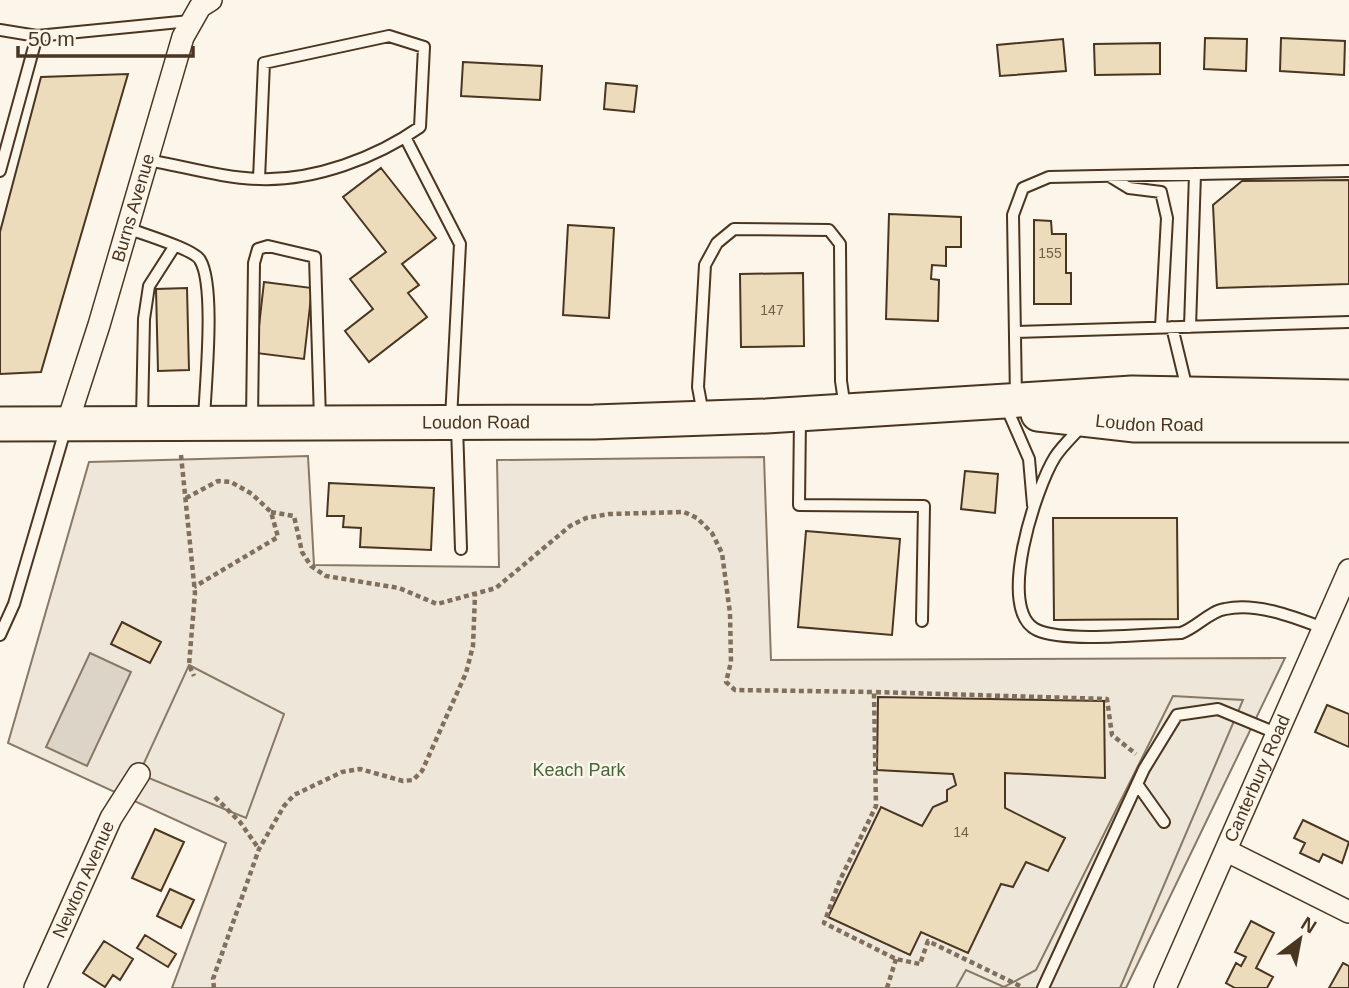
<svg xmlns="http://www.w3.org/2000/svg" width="1349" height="988" viewBox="0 0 1349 988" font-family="Helvetica,sans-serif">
	<rect width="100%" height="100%" fill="#fbf6e9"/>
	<path fill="#ede6d9" stroke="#887966" stroke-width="2" d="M308,456L314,565L499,567L497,460L764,457L771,660L1285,658L1126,988H172L226,843L8,743L89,462Z"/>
	<path fill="#ede7d9" stroke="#887966" stroke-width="2" d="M189,665L284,714L246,818L139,774Z
		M1173,696L1243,700L1120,988H956L966,970L1004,987L1036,970Z"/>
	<path fill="#dcd4c6" stroke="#887966" stroke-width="2" d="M90,653L131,672L87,766L46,747Z"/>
	<path fill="#ecdcbc" stroke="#4a3520" stroke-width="2" d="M1205,38L1247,39L1246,71L1204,69Z
		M1281,38L1345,41L1344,75L1280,71Z
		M1063,39L1066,71L1000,76L997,45Z
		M1160,43V74L1095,75L1094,44Z
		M463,62L542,66L540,100L461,96Z
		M128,74L41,372L0,374V232L41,77Z
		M606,83L637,86L634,112L604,109Z
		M381,168L436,238L402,264L419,285L408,293L427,317L369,362L345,331L373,309L350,279L386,252L343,197Z
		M1349,180V284L1217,288L1213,205L1242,181Z
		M889,214L961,217V247H946V266L932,265L931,279L939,280L938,321L886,319Z
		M1034,220L1051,221L1052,234H1066V273H1071V304H1034Z
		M568,225L614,228L609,318L563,315Z
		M803,273L804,346L741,347L740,274Z
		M264,282L312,288L304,359L256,353Z
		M187,288L189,370L158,371L156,289Z
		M965,471L998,474L995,513L961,509Z
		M329,483L434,488L431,550L360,547L361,528L343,527L344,516H327Z
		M1053,518H1177L1178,619L1054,620Z
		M806,531L900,539L892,635L798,627Z
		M122,622L161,642L150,663L111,644Z
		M878,697L1104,701L1105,778L1005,773V808L1065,838L1048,871L1026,862L1013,887L1001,884L968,953L921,932L910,955L828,917L881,807L922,826L933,807L947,801V790L956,785L953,774L877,770Z
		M1327,705L1349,714V747L1315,732Z
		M1303,820L1349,842L1342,863L1323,854L1319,862L1300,853L1305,843L1294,838Z
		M155,829L184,842L161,891L132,878Z
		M170,889L194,900L181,928L157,916Z
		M1251,921L1274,933L1256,968L1273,977L1267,988H1235L1226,983L1236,963L1241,966L1246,957L1235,952Z
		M145,935L176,954L168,967L137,948Z
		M104,941L133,959L120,980L113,975L105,987L83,973Z
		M1343,963L1349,966V988H1329Z"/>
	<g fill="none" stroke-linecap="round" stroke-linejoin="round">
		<defs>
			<path id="lane" d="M0,30L37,36L190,21
				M405,137L460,244L451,419
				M147,160C183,166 222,178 259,179C314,181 376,158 420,127L424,47L389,36L264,63L259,179
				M0,171L37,36
				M1111,177L1129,188L1161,192L1167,218L1161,327
				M127,228C142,234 194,249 200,260C216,286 205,388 204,420
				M1172,327L1187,389
				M1190,327L1195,174
				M1015,332L1349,322
				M1016,398L1013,215L1023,188L1049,177L1349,171
				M1008,411L1029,459L1033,505
				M703,414L698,387L705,265L717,243L734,229L829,230L840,244L841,381L845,408
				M800,417L799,505L924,506L922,621
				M142,419L144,319L149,286L174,247
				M252,420L254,263L258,249L268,246L315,257L320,419
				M1083,425C1074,435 1062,446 1055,457C1036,487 995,611 1037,630C1066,643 1146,634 1181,633C1196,628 1210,611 1225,609C1256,602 1294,617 1323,628
				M457,426L461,549
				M0,635L14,604L66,427
				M1137,784L1164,822
				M1043,988L1144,769L1177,715L1218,709L1276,733"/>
			<g id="street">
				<path id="s1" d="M67,424L99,325L183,37L200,7L211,0"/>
				<path d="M1227,851L1349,912"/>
				<path id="s2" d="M35,988L111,818L139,774"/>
				<path id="s3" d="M1165,988L1349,570"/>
			</g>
			<g id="primary">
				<path id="s4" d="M1038,414L1135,425H1349"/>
				<path id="s5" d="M0,424L594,422L766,416L1132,393L1349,397"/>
			</g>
		</defs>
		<use href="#lane" stroke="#4a3520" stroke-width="14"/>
		<use href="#street" stroke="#4a3520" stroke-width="24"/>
		<use href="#primary" stroke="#4a3520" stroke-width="37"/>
		<path stroke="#7f6f5c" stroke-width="4.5" stroke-dasharray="5 3.5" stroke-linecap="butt" d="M181,455L195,593L189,665L194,676
			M186,498L218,481L231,482L252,494L271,512L278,537L194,587
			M271,512L294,516L302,552L311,566L326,576L399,588L437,604L496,588L570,526L586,518L609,514L684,512L697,518L712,533L722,553L730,613L731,662L726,682L735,690L874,692
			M215,797L240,822L259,849
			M1020,986L928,941L920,964L896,959L824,923L840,880L876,806L874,692L1107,699L1112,735L1136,754
			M214,988L213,979L259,849L284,806L294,795L342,772L360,769L403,781L413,780L422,771L466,673L473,646L475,595
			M887,988L896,959"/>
		<use href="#lane" stroke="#fbf6e9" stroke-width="10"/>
		<use href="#street" stroke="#fbf6e9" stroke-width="21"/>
		<use href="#primary" stroke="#fbf6e9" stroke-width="33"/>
	</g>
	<g text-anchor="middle" stroke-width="5" stroke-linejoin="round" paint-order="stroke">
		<g font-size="14" fill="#725f47">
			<text x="1050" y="258">155</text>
			<text x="772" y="315">147</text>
			<text x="961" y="837">14</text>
		</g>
		<g font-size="18" fill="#4a3520" stroke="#fbf6e9">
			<text dy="6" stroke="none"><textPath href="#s1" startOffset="226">Burns Avenue</textPath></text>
			<text dy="6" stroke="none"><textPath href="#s5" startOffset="476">Loudon Road</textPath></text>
			<text dy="6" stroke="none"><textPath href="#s4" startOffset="112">Loudon Road</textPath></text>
			<text dy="6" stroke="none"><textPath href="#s3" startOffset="229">Canterbury Road</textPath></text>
			<text dy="6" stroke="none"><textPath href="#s2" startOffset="119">Newton Avenue</textPath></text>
		</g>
		<g font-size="18" fill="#436837" stroke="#fbf6e9">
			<text x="579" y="776">Keach Park</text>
		</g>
	</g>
	<g transform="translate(1300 939) rotate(32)" stroke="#fbf6e9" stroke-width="5" paint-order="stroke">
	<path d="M0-5L12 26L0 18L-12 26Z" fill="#4a3520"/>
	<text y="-10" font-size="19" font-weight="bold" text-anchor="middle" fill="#4a3520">N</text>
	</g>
	<path d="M18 46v10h175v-10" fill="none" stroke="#4a3520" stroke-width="3.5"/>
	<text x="28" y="46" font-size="21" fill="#4a3520" stroke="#fbf6e9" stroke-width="5" paint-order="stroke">50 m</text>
</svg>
